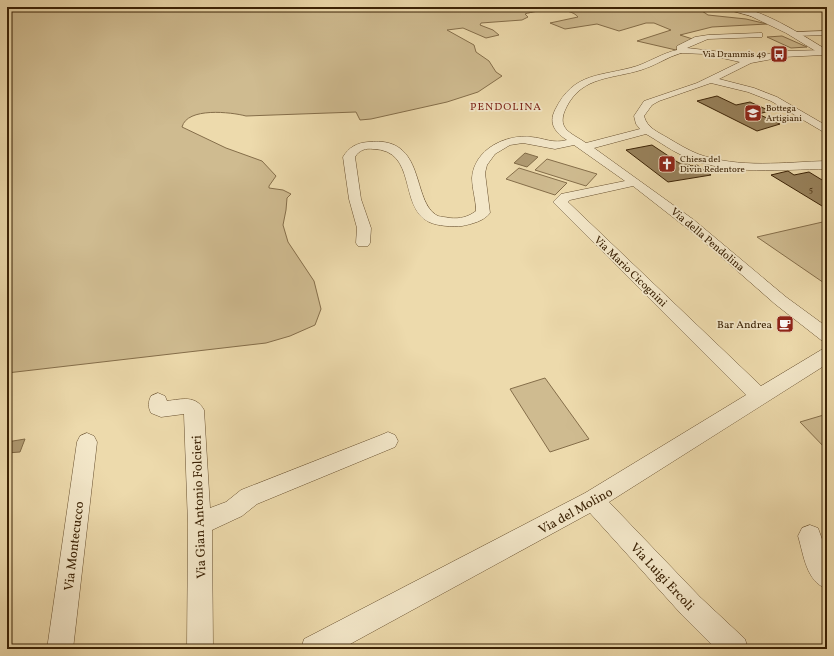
<svg xmlns="http://www.w3.org/2000/svg" width="834" height="656" viewBox="0 0 834 656" font-family="Vollkorn,serif">
	<rect width="100%" height="100%" fill="#eddaac"/>
	<filter id="stains"><feTurbulence type="fractalNoise" baseFrequency=".005" numOctaves="4"/><feColorMatrix values="0 0 0 0 .2 0 0 0 0 .09 0 0 0 0 .02 0 0 0 .5 -.17"/></filter>
	<radialGradient id="worn" r=".72"><stop offset=".6" stop-color="#630" stop-opacity="0"/><stop offset="1" stop-color="#630" stop-opacity=".3"/></radialGradient>
	<path fill="#cfbb90" stroke="#856e4a" d="M7,7H696L708,15L746,19L767,24L712,27L680,35L699,41L676,50L637,41L671,30L654,23H646L619,31L597,24L565,29L550,23L578,17C570,6 537,10 525,14L528,17L522,20L481,23L480,25L493,30L499,35L486,38L463,28L447,30L474,45L476,52L489,61L496,72L502,76L478,92L447,102L371,119L360,120L356,112L246,116C231,112 187,107 182,127L226,148L262,161L276,176L269,186V188L283,190L291,194L287,198L286,210L283,225L288,242L314,281L321,309L315,325L290,336L266,343L7,373Z
		M782,36L807,47L791,48L767,37Z
		M547,159L597,174L586,186L535,170Z
		M519,168L567,183L555,195L506,179Z
		M827,221V285L757,237Z
		M545,378L589,439L550,452L510,389Z
		M827,414V450L800,422Z"/>
	<path fill="#b09b73" stroke="#816b47" d="M525,153L538,157L527,167L514,163Z
		M25,439L20,452L7,453V442Z"/>
	<path fill="#98825c" stroke="#3b2205" d="M717,96L736,105L750,102L770,111L758,114L780,124L757,131L697,101Z
		M652,145L679,163L685,162L691,166L697,165L711,175L668,182L626,150Z
		M788,171L794,175L809,172L827,183V209L771,175Z"/>
	<g fill="none" stroke-linecap="round" stroke-linejoin="round">
		<defs>
			<path id="minor" d="M718,7H731L759,15L755,17Z
				M813,7H823L827,9V14Z
				M827,31V35L795,36L791,34L795,32Z
				M759,33H762V37L708,39L687,48L714,51L748,58L783,51L826,50V54L823,55L783,57L751,63L719,79L754,88L777,97L827,126V134L771,101L748,92L711,83L659,101L652,105L644,116C647,128 658,132 668,138C678,144 688,150 698,154C739,169 785,162 827,161V169C781,169 731,176 688,158C673,152 660,142 646,134L594,148L694,220L786,297L827,327V342L821,340L775,304L702,240L633,186L570,200L568,202L761,386L821,350L827,348V364L609,502L700,597L745,639L748,649H716L682,615L590,513L341,649H301L304,639L585,493L746,395L553,202L561,194L625,181L574,145L555,149L523,143L510,145L495,154L487,165L485,173L490,213C484,221 472,224 462,226C453,227 437,226 429,222C398,207 418,150 373,149C366,148 359,150 355,157L361,199L371,228L370,243L368,246H358L356,243L357,228L349,199L343,157C349,147 357,143 368,142C428,135 410,202 438,216C441,217 446,217 450,218C460,219 468,217 476,211C476,200 472,189 472,178C474,149 506,134 531,137C544,138 553,144 567,140C556,133 548,124 555,110C574,71 601,77 637,66C651,61 663,53 677,50V46L695,37L708,35ZM681,53L704,54L740,62L697,83L644,101L634,116L636,124L640,129L586,143C570,132 555,129 567,106C583,76 612,79 641,70C655,66 667,57 681,53Z
				M158,393L165,396L167,401C182,399 196,395 204,410L210,508L226,502L241,490L381,435L388,432L395,435L398,441L395,447L257,504L242,516L212,530L213,649H187L188,524L184,414L161,417L151,413C148,407 148,402 151,396Z
				M87,433L94,436L97,442L73,649H47L77,442L80,436Z
				M810,525L818,528L827,553V589C806,581 804,556 798,536L802,528Z"/>
			<path id="tertiary" d="M732,7C760,7 802,35 827,50V58L786,33Z"/>
		</defs>
		<use href="#minor" stroke="#68502f" stroke-width="1"/>
		<use href="#tertiary" stroke="#68502f" stroke-width="1"/>
		<use href="#minor" fill="#f3e7c9" fill-rule="evenodd"/>
		<use href="#tertiary" fill="#f3e7c9" fill-rule="evenodd"/>
	</g>
	<defs>
		<symbol id="bus-square" viewBox="-11 -11 22 22"><rect x="-9" y="-9" width="18" height="18" rx="4" fill="#8f2418" stroke="#f3e7c9"/><path d="M-5-6H5V4H4V6H2V4H-2V6H-4V4H-5ZM-3.5-4V0h7V-4ZM-3.5 1.2v1.5H-2V1.2ZM2 1.2v1.5H3.5V1.2Z" fill="#fff"/></symbol>
		<symbol id="school-square" viewBox="-11 -11 22 22"><rect x="-9" y="-9" width="18" height="18" rx="4" fill="#8f2418" stroke="#f3e7c9"/><path d="M0-5L7-2L0 1L-7-2ZM-4 1L0 2.5L4 1V4Q0 6-4 4Z" fill="#fff"/></symbol>
		<symbol id="church-square" viewBox="-11 -11 22 22"><rect x="-9" y="-9" width="18" height="18" rx="4" fill="#8f2418" stroke="#f3e7c9"/><path d="M-1.2-6h2.4v3.5h3.3v2.4h-3.3V6h-2.4V-.1h-3.3v-2.4h3.3Z" fill="#fff"/></symbol>
		<symbol id="cafe-square" viewBox="-11 -11 22 22"><rect x="-9" y="-9" width="18" height="18" rx="4" fill="#8f2418" stroke="#f3e7c9"/><path d="M-5.5-4.5H6V0H3Q3 3.5 0 3.5H-2.5Q-5.5 3.5-5.5 0ZM3-3.2v2h1.7v-2ZM-6 4.5H4V6H-6Z" fill="#fff"/></symbol>
	</defs>
	<g fill-rule="evenodd">
		<use href="#bus-square" x="769" y="44" width="20" height="20"/>
		<use href="#school-square" x="743" y="103" width="20" height="20"/>
		<use href="#church-square" x="657" y="154" width="20" height="20"/>
		<use href="#cafe-square" x="775" y="314" width="20" height="20"/>
	</g>
	<g text-anchor="middle" stroke-width="3.5" stroke-linejoin="round" paint-order="stroke">
		<g font-size="9" fill="#3b2205" stroke="#f3e7c9" text-anchor="start">
			<text x="766" y="57" text-anchor="end">Via Drammis 49</text>
			<text x="766" y="111">Bottega<tspan x="766" dy="10">Artigiani</tspan></text>
			<text x="680" y="162">Chiesa del<tspan x="680" dy="10">Divin Redentore</tspan></text>
		</g>
		<g font-size="9" fill="#523a1b">
			<text x="811" y="192">5</text>
		</g>
		<g font-size="11" letter-spacing="1" fill="#7a1f14" stroke="#f3e7c9">
			<text x="506" y="110">PENDOLINA</text>
		</g>
		<g font-size="11" fill="#3b2205" stroke="#f3e7c9">
			<text transform="translate(708 239) rotate(40)" y="4">Via della Pendolina</text>
			<text transform="translate(631 271) rotate(44)" y="4">Via Mario Cicognini</text>
		</g>
		<g font-size="11" fill="#3b2205" stroke="#f3e7c9" text-anchor="end">
			<text x="772" y="328">Bar Andrea</text>
		</g>
		<g font-size="13" fill="#3b2205" stroke="#f3e7c9">
			<text transform="translate(198 507) rotate(-92)" y="5">Via Gian Antonio Folcieri</text>
			<text transform="translate(575 510) rotate(-29)" y="5">Via del Molino</text>
			<text transform="translate(73 546) rotate(-83)" y="5">Via Montecucco</text>
			<text transform="translate(663 576) rotate(47)" y="5">Via Luigi Ercoli</text>
		</g>
	</g>
	<rect width="834" height="656" fill="none" stroke="#eddaac" stroke-width="24"/>
	<rect x="8" y="8" width="818" height="640" fill="none" stroke="#3b2205" stroke-width="2"/>
	<rect x="12" y="12" width="810" height="632" fill="none" stroke="#3b2205"/>
	<rect width="100%" height="100%" filter="url(#stains)"/>
	<rect width="100%" height="100%" fill="url(#worn)"/>
</svg>
